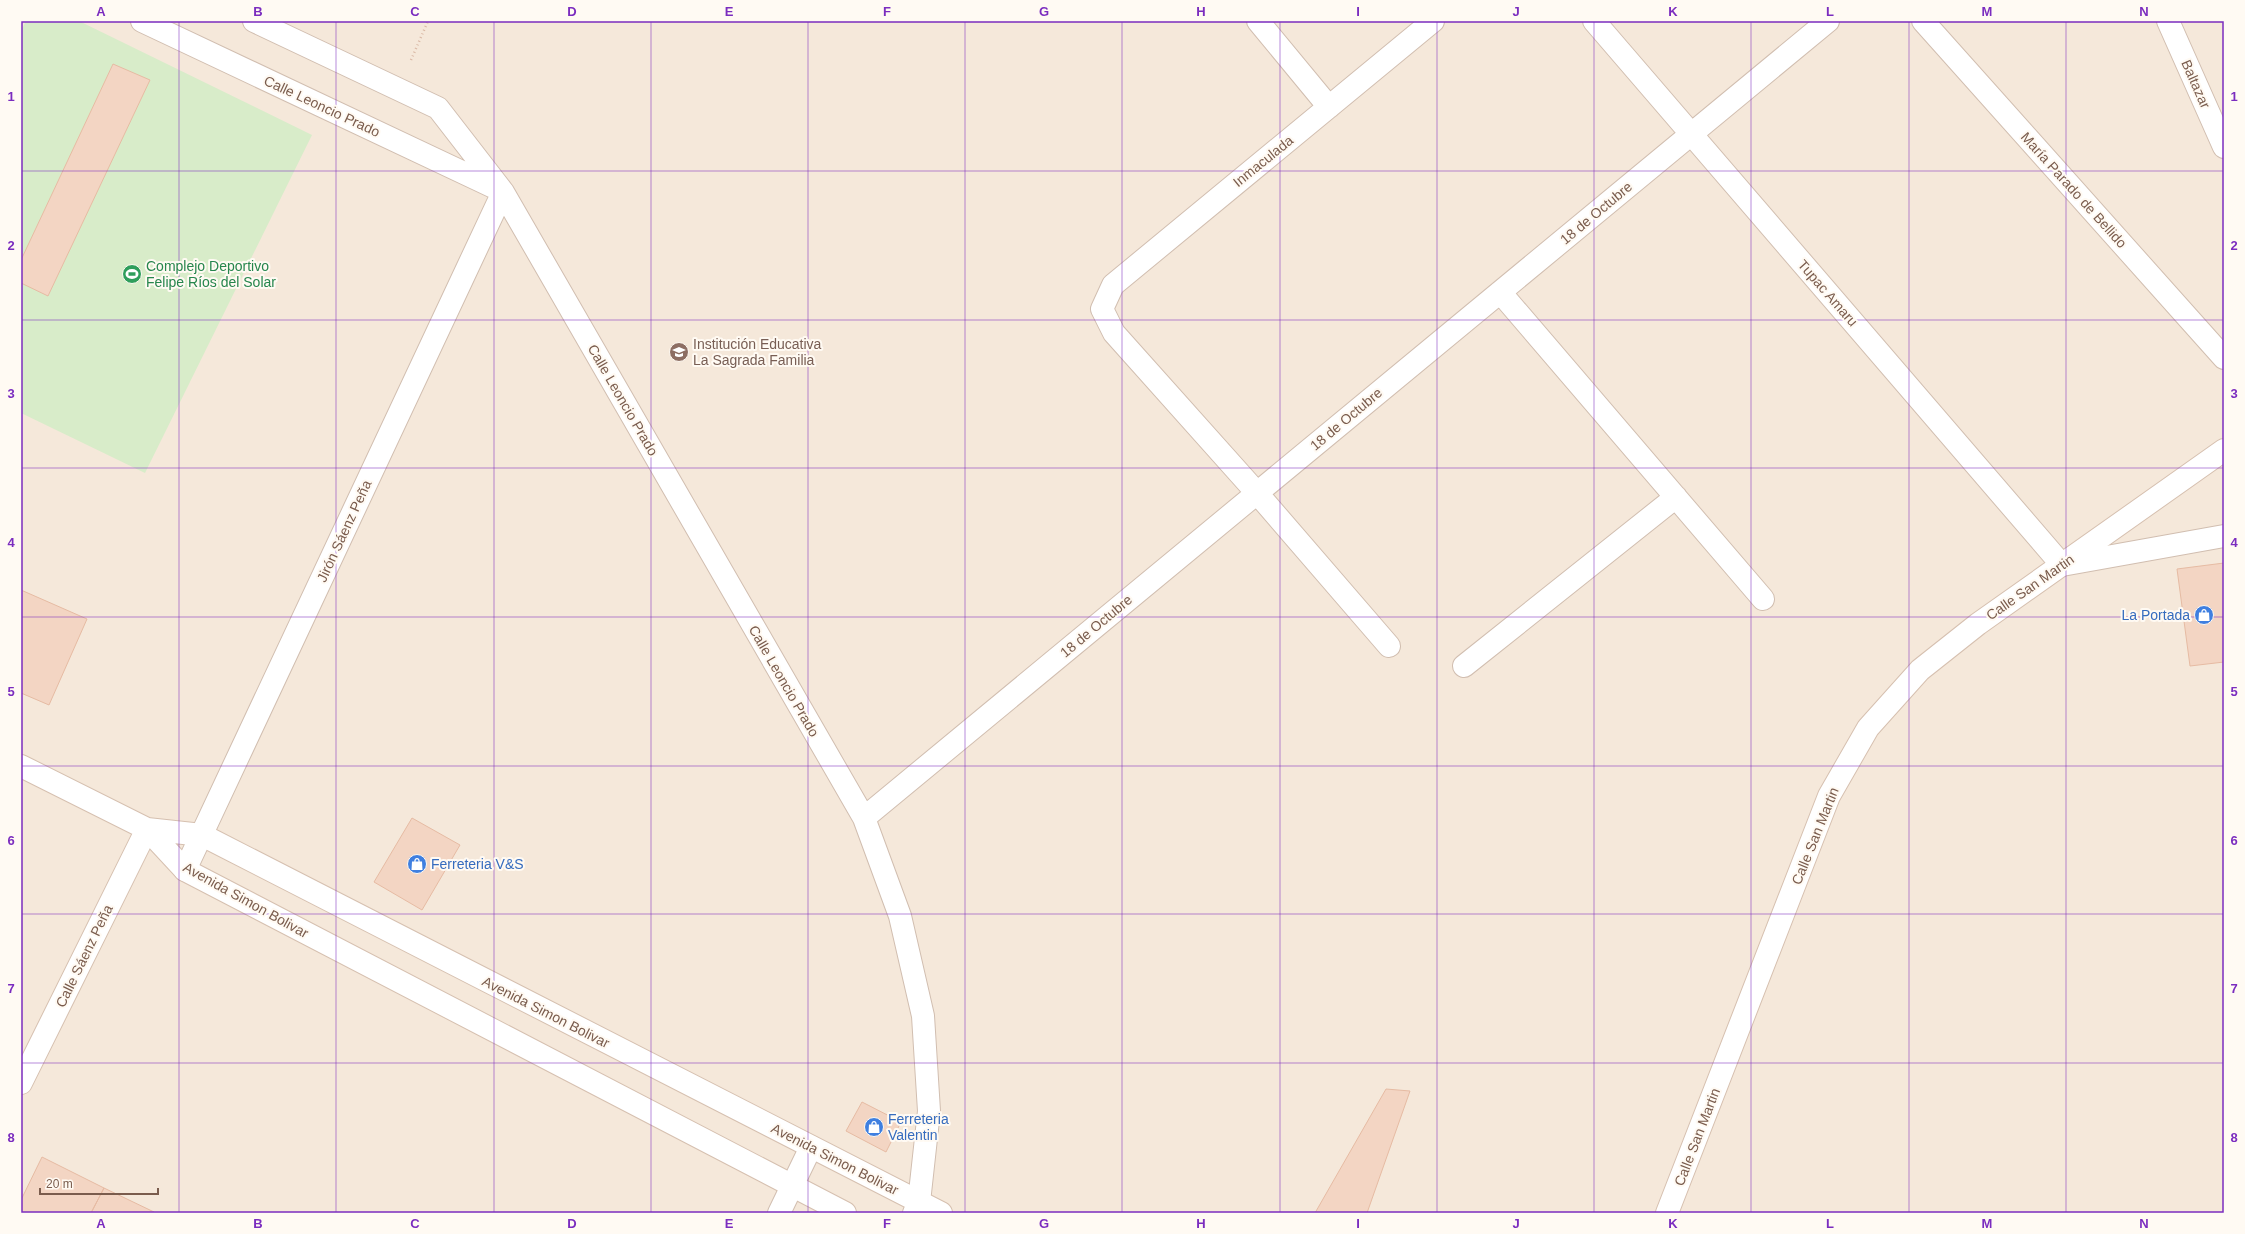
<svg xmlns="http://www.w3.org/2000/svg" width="2245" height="1234" viewBox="0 0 2245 1234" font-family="Arial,sans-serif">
	<rect width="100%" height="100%" fill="#fdf6ec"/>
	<path fill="#f5e8da" d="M21,21H2224V1213H21Z"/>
	<path fill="#d8ecc9" d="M26,21H79L312,135L145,473L21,413V31Z"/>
	<path fill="#f3d5c3" stroke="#e6bba3" d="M113,64L150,80L48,296L21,283V260Z
		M2224,563V662L2190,666L2177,569Z
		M21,590L87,619L49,705L21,693Z
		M412,818L460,845L422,910L374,882Z
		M1386,1089L1410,1091L1367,1213H1315Z
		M862,1102L901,1122L886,1152L846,1131Z
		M42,1157L104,1188L91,1213H21V1200Z
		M104,1188L154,1212L91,1213Z"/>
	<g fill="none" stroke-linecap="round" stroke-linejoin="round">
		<defs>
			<path id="street" d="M142,21L500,190
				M254,21L438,108L503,192L864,818L900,916L923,1016L929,1111L919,1202L914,1213
				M1258,21L1329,107
				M1594,21L2062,565L2224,536
				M1923,21L2224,358
				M2168,21L2224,147
				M1500,292L1763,599
				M1389,646L1257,493L1114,333L1102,309L1113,285L1433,21
				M1464,666L1676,497
				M864,818L1828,21
				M185,870L503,192
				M779,1213L811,1147"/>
			<path id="secondary" d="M21,766L147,829L185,870L845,1213
				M147,829L202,835L941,1213
				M21,1083L147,829
				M1667,1213L1829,796L1868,728L1920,670L1978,624L2224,450"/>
		</defs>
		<use href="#street" stroke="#d1beb0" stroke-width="24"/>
		<use href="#secondary" stroke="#d6c0b0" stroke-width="24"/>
		<path stroke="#d9b8a5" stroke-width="2.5" stroke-dasharray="1 3" stroke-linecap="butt" d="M411,60L428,21"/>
		<use href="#street" stroke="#fff" stroke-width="22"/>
		<use href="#secondary" stroke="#fff" stroke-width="22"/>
	</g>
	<path fill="none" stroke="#7b2cbf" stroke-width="1" stroke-opacity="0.55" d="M179,21V1213M336,21V1213M494,21V1213M651,21V1213M808,21V1213M965,21V1213M1122,21V1213M1280,21V1213M1437,21V1213M1594,21V1213M1751,21V1213M1909,21V1213M2066,21V1213M21,171H2224M21,320H2224M21,468H2224M21,617H2224M21,766H2224M21,914H2224M21,1063H2224"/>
	<defs>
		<symbol id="stadium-disc" viewBox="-11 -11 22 22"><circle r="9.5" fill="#2e9e5b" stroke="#fffaf3"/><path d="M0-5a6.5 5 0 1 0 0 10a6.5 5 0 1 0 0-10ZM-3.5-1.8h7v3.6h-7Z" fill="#fff"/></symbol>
		<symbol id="school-disc" viewBox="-11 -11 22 22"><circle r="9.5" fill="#8d6e63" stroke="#fffaf3"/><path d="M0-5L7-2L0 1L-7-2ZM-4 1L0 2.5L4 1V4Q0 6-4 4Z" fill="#fff"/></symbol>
		<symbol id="shop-disc" viewBox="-11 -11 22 22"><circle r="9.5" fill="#3f7fe0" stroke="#fffaf3"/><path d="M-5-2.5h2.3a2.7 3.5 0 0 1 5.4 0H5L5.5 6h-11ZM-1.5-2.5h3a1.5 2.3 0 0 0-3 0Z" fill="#fff"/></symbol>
	</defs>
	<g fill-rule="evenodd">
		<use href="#stadium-disc" x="121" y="263" width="22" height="22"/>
		<use href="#school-disc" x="668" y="341" width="22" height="22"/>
		<use href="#shop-disc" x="2193" y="604" width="22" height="22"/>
		<use href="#shop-disc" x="406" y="853" width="22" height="22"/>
		<use href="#shop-disc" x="863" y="1116" width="22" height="22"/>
	</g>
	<g text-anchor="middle" stroke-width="4" stroke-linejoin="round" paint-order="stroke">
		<g font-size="14" fill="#7a5c4d" stroke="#fffaf3">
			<text transform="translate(2196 84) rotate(66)" y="5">Baltazar</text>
			<text transform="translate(322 106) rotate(25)" y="5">Calle Leoncio Prado</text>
			<text transform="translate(1263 161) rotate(-39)" y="5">Inmaculada</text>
			<text transform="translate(2074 190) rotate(48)" y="5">María Parado de Bellido</text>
			<text transform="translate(1596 213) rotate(-40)" y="5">18 de Octubre</text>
			<text transform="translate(1828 293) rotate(49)" y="5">Tupac Amaru</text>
			<text transform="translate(623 400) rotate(60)" y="5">Calle Leoncio Prado</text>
			<text transform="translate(1346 419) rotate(-40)" y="5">18 de Octubre</text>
			<text transform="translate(344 531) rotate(-65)" y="5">Jirón Sáenz Peña</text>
			<text transform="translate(2030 587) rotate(-35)" y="5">Calle San Martin</text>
			<text transform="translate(1096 626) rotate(-40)" y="5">18 de Octubre</text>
			<text transform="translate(784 681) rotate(60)" y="5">Calle Leoncio Prado</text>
			<text transform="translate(1815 836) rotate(-68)" y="5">Calle San Martin</text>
			<text transform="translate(246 900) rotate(29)" y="5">Avenida Simon Bolivar</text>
			<text transform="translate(84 956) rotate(-64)" y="5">Calle Sáenz Peña</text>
			<text transform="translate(546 1012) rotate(27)" y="5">Avenida Simon Bolivar</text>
			<text transform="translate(1697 1137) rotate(-69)" y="5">Calle San Martin</text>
			<text transform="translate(835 1159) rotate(27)" y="5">Avenida Simon Bolivar</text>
		</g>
		<g font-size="14" fill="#27864d" stroke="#fffaf3" text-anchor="start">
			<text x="146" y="271">Complejo Deportivo<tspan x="146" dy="16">Felipe Ríos del Solar</tspan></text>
		</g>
		<g font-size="14" fill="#785e54" stroke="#fffaf3" text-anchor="start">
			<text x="693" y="349">Institución Educativa<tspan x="693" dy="16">La Sagrada Familia</tspan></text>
		</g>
		<g font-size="14" fill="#366cbe" stroke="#fffaf3" text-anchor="start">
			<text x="2190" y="620" text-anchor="end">La Portada</text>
			<text x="431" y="869">Ferreteria V&amp;S</text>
			<text x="888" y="1124">Ferreteria<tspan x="888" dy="16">Valentin</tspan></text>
		</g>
	</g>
	<rect width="2245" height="1234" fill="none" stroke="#fffaf3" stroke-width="44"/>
	<path d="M40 1188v6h118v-6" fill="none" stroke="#7a5c4d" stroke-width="2"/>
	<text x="46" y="1188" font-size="12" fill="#7a5c4d" stroke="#fffaf3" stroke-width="3" paint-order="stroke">20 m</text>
	<rect x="22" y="22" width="2201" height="1190" fill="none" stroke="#7b2cbf" stroke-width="1.5"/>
	<g font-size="13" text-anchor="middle" font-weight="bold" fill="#7b2cbf">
		<text x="101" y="16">A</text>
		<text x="258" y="16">B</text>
		<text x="415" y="16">C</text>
		<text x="572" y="16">D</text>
		<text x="729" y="16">E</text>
		<text x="887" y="16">F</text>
		<text x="1044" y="16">G</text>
		<text x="1201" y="16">H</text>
		<text x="1358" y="16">I</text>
		<text x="1516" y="16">J</text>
		<text x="1673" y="16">K</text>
		<text x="1830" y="16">L</text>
		<text x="1987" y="16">M</text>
		<text x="2144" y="16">N</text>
		<text x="11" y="101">1</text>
		<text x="2234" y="101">1</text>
		<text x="11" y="250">2</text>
		<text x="2234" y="250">2</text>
		<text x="11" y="398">3</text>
		<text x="2234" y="398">3</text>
		<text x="11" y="547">4</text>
		<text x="2234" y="547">4</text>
		<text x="11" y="696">5</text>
		<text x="2234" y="696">5</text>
		<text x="11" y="845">6</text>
		<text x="2234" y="845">6</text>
		<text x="11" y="993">7</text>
		<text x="2234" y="993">7</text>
		<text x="11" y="1142">8</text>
		<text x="2234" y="1142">8</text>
		<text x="101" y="1228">A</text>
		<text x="258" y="1228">B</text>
		<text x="415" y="1228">C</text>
		<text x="572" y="1228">D</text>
		<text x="729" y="1228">E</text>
		<text x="887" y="1228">F</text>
		<text x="1044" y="1228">G</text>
		<text x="1201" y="1228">H</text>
		<text x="1358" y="1228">I</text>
		<text x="1516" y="1228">J</text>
		<text x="1673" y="1228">K</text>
		<text x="1830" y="1228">L</text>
		<text x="1987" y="1228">M</text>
		<text x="2144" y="1228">N</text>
	</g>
</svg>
